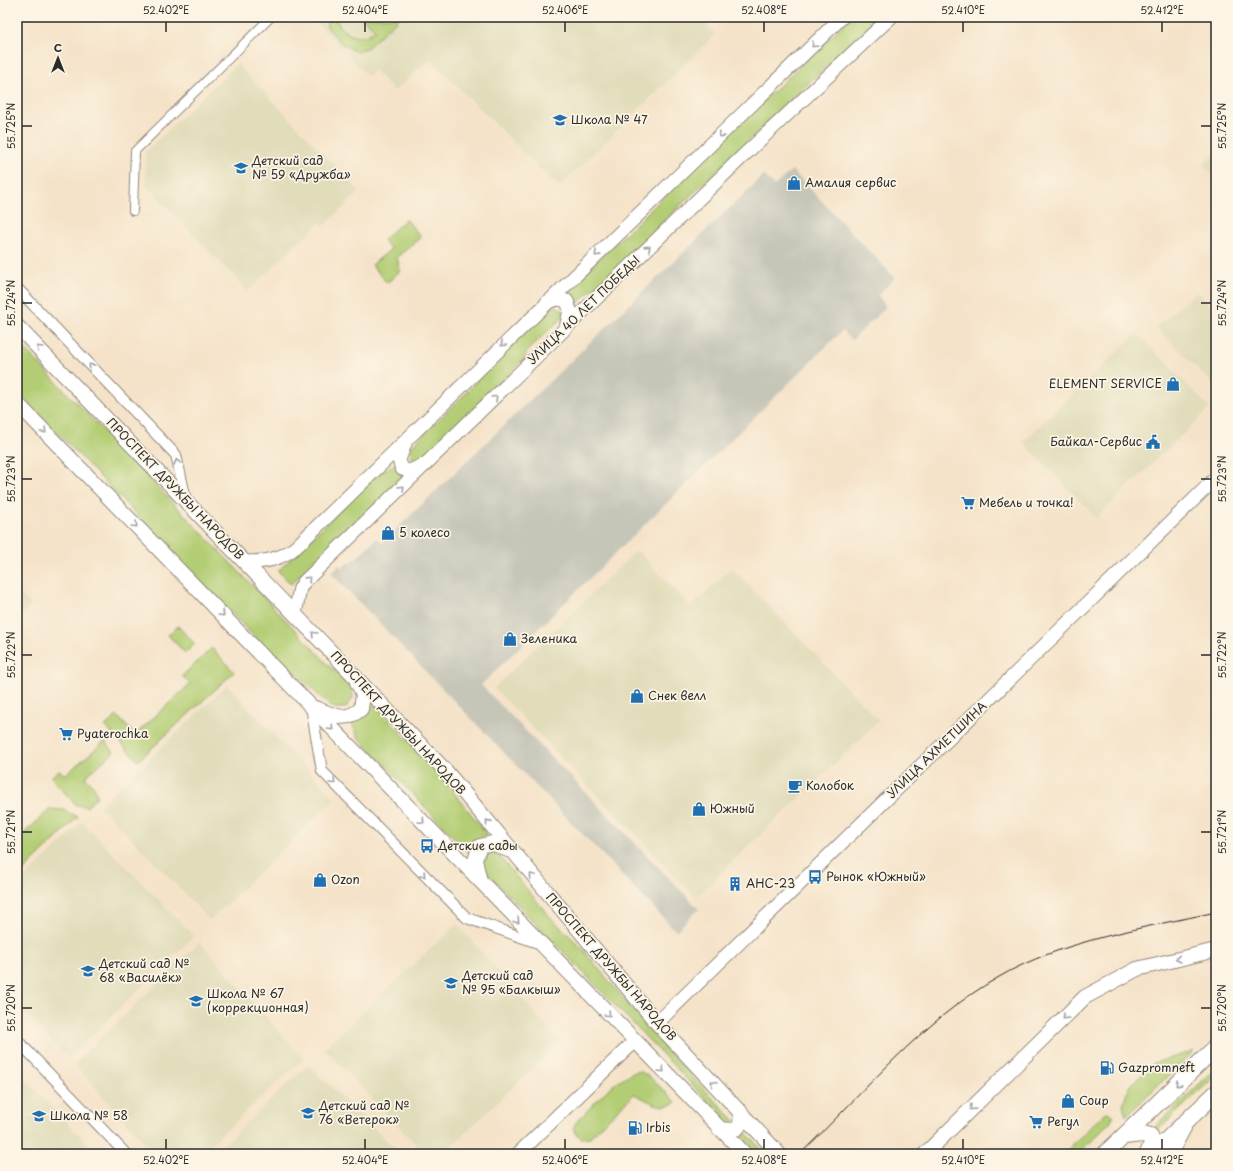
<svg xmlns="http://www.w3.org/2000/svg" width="1233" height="1171" viewBox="0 0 1233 1171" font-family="'Playpen Sans',sans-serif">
	<rect width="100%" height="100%" fill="#fcf5e5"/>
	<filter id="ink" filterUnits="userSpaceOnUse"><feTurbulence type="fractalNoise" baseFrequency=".025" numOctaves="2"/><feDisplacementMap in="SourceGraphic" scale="8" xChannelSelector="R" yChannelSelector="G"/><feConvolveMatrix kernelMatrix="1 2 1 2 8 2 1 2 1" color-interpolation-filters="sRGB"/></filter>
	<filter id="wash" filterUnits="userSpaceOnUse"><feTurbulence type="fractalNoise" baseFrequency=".012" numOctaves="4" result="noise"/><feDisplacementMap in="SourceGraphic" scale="16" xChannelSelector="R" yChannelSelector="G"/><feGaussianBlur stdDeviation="0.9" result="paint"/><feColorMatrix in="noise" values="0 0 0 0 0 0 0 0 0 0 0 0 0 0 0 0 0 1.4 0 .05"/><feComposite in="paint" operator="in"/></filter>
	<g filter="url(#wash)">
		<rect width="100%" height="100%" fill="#f5e3c9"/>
		<path fill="#e1dcba" d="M311,17H699L716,34L559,187L430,59L394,91L374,70L368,76Z
			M237,64L360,192L324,225L320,222L248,291L146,185L145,152Z
			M1216,152V178L1203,165Z
			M1197,292L1216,311V387L1156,327Z
			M1137,333L1210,408L1096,518L1023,442Z
			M637,550L691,607L732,568L879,721L696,897L494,688Z
			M17,591L31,605L17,620Z
			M227,685L335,799L210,920L100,806Z
			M82,822L194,936L68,1058L17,1005V886Z
			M457,924L560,1042L443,1154H425L324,1048Z
			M200,942L303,1059L200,1154H155L74,1064Z
			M308,1065L401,1154H214Z
			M17,1071L88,1144L100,1154H17Z"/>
		<path fill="#c5c5b8" d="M792,170L895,278L878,295L886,307L852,340L842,331L481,685L699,909L676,931L331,573L339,565L342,568L349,562L351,563L377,538L382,543L764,175L774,186Z"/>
		<path fill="#b2cd73" stroke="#6e7c4f" d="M327,17H335C341,34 360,44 375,30L362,17H400L368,47L356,52L341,43L327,27Z
			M851,17H878L577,304H574L564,293Z
			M406,219L421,237L397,257L400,271L387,283L372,265L391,249L383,240Z
			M556,306L563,310V317L529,349L522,361L422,459L418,461L411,457L410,448L469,390L482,373L547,308Z
			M17,341L352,689L353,698L346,708H335L329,706L290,667L268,651L17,391Z
			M395,464L407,475L291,584L278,571L375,476Z
			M178,626L195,644L185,653L168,635Z
			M212,648L234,672L138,761L105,726L117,716L135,735L190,684L182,676Z
			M370,700L435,769L487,834L473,841L468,852L359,738L350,720L367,710Z
			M105,741L114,752L85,777L94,786L97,796L87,807L76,805L51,777L59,770L65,775Z
			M50,809L64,810L78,817L17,877V840Z
			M488,850H494L550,917L581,947L662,1045L735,1121L731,1125L487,873L482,866V857Z
			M1194,1051L1126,1116L1123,1105L1126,1094L1131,1085L1154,1063Z
			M1216,1068V1075L1153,1135L1150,1132Z
			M640,1071L651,1078L676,1102C661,1112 649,1100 634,1094L590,1137L582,1138L576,1134L574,1126L577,1121C595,1104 615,1076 640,1071Z
			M1108,1112L1113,1116L1110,1123L1078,1154H1063L1105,1113Z
			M743,1130L766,1154H759L739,1134Z"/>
	</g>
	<g filter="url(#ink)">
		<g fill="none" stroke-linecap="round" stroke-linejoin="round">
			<defs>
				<path id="pedestrian" d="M133,211L135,151L271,17"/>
				<path id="minor" d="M17,288L176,455L186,499
					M311,707L322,771L467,918L538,943
					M17,1040L126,1154"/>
				<path id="tertiary" d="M547,302L558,299L567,301L570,310L566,328
					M406,441L399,460L402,469L410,471L423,465
					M245,562C265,562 280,560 296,547L842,17
					M295,614L300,588L304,582L744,155L891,17
					M657,1023L1216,478
					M518,1154L634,1042"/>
				<path id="secondary" d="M17,326L444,769L657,1023L779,1154
					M17,403L745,1154
					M315,708C334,715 344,723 361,709L363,694L357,682
					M480,881L475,860L480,846L492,843L508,850
					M719,1129C737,1131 742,1131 740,1111
					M925,1154L1085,997L1137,969L1216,950
					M1170,1154L1184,1128"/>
				<path id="primary" d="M1124,1136L1143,1134L1150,1136L1152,1143L1148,1154
					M1105,1154L1216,1047
					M1152,1154L1216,1093"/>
			</defs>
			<use href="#pedestrian" stroke="#90877a" stroke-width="10"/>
			<use href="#minor" stroke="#90877a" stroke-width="12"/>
			<use href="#tertiary" stroke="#90877a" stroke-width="15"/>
			<use href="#secondary" stroke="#90877a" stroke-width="16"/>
			<use href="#primary" stroke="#90877a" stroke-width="18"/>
			<use href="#pedestrian" stroke="#fff" stroke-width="8"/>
			<use href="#minor" stroke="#fff" stroke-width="10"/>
			<use href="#tertiary" stroke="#fff" stroke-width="13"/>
			<use href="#secondary" stroke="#fff" stroke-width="14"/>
			<use href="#primary" stroke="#fff" stroke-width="16"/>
			<path stroke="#2b2b2b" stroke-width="1" d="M800,1154C864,1093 921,1021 999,977C1060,941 1147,927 1216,912"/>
		</g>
		<defs><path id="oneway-chevron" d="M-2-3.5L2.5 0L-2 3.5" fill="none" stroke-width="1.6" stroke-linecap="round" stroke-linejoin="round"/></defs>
		<g stroke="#a0a0a0">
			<use href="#oneway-chevron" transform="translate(814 45) rotate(135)"/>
			<use href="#oneway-chevron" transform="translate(721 135) rotate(136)"/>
			<use href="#oneway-chevron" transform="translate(648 248) rotate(-44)"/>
			<use href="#oneway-chevron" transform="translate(597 254) rotate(136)"/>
			<use href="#oneway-chevron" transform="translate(503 344) rotate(136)"/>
			<use href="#oneway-chevron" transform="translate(39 348) rotate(-134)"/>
			<use href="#oneway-chevron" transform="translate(91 366) rotate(-133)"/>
			<use href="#oneway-chevron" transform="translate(495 398) rotate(-45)"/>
			<use href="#oneway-chevron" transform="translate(44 431) rotate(46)"/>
			<use href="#oneway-chevron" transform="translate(177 462) rotate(-105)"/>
			<use href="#oneway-chevron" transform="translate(402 488) rotate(-44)"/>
			<use href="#oneway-chevron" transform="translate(135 525) rotate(46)"/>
			<use href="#oneway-chevron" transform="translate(308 579) rotate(-44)"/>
			<use href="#oneway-chevron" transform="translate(222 614) rotate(46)"/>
			<use href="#oneway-chevron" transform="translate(314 634) rotate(-134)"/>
			<use href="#oneway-chevron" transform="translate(331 728) rotate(46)"/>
			<use href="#oneway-chevron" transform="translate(333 782) rotate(46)"/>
			<use href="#oneway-chevron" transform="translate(422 821) rotate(46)"/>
			<use href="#oneway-chevron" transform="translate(488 822) rotate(-129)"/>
			<use href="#oneway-chevron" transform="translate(423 875) rotate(46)"/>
			<use href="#oneway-chevron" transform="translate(532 876) rotate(-130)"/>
			<use href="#oneway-chevron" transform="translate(517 921) rotate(46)"/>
			<use href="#oneway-chevron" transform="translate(1178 959) rotate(167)"/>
			<use href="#oneway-chevron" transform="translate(608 1014) rotate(46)"/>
			<use href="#oneway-chevron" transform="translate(1065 1017) rotate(135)"/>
			<use href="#oneway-chevron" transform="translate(662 1070) rotate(46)"/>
			<use href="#oneway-chevron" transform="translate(713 1083) rotate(-133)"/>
			<use href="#oneway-chevron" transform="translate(1178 1084) rotate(136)"/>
			<use href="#oneway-chevron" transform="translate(972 1108) rotate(135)"/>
		</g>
	</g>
	<path fill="none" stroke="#2b2b2b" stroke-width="1.5" d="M166,22V32M365,22V32M565,22V32M764,22V32M963,22V32M1162,22V32M22,126H32M1201,126H1211M22,303H32M1201,303H1211M22,479H32M1201,479H1211M22,655H32M1201,655H1211M22,832H32M1201,832H1211M22,1008H32M1201,1008H1211M166,1139V1149M365,1139V1149M565,1139V1149M764,1139V1149M963,1139V1149M1162,1139V1149"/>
	<defs>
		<symbol id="school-bare" viewBox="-9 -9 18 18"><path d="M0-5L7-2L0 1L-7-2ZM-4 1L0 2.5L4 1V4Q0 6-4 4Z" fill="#1f6fb2" stroke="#fcf5e5" stroke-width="2.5" paint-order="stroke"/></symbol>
		<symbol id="shop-bare" viewBox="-9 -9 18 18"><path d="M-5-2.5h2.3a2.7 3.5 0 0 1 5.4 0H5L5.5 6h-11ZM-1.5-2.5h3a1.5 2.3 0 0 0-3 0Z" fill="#1f6fb2" stroke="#fcf5e5" stroke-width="2.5" paint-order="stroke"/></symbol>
		<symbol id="civic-bare" viewBox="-9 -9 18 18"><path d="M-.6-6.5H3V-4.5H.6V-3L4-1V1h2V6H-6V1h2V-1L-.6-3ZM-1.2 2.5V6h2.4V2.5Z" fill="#1f6fb2" stroke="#fcf5e5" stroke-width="2.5" paint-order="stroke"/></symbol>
		<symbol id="supermarket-bare" viewBox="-9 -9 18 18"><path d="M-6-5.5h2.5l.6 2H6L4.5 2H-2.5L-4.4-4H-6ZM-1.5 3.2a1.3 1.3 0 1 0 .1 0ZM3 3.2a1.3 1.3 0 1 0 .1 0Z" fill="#1f6fb2" stroke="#fcf5e5" stroke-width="2.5" paint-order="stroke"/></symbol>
		<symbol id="cafe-bare" viewBox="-9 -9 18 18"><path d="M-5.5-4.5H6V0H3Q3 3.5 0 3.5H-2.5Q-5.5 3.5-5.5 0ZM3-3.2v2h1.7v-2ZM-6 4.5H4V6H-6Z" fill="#1f6fb2" stroke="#fcf5e5" stroke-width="2.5" paint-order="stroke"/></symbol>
		<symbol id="bus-bare" viewBox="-9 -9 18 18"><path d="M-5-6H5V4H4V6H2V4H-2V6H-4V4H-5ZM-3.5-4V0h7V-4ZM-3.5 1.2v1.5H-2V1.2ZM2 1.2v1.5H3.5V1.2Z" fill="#1f6fb2" stroke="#fcf5e5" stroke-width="2.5" paint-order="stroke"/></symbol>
		<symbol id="building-bare" viewBox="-9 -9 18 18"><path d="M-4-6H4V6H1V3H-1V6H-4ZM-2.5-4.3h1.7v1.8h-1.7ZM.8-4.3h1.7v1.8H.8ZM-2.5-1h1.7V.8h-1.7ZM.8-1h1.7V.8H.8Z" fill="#1f6fb2" stroke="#fcf5e5" stroke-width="2.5" paint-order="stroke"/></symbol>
		<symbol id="fuel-bare" viewBox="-9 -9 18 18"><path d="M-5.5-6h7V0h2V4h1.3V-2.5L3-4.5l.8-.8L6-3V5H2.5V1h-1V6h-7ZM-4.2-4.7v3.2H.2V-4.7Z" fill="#1f6fb2" stroke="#fcf5e5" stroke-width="2.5" paint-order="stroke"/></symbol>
	</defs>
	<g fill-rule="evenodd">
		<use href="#school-bare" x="550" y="110" width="20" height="20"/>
		<use href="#school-bare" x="231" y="158" width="20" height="20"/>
		<use href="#shop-bare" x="784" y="173" width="20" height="20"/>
		<use href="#shop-bare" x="1163" y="374" width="20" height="20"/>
		<use href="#civic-bare" x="1143" y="432" width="20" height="20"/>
		<use href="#supermarket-bare" x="958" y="493" width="20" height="20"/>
		<use href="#shop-bare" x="378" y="523" width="20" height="20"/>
		<use href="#shop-bare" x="500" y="629" width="20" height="20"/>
		<use href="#shop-bare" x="627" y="686" width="20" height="20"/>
		<use href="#supermarket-bare" x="56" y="724" width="20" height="20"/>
		<use href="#cafe-bare" x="785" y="776" width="20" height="20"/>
		<use href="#shop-bare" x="689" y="799" width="20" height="20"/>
		<use href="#bus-bare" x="417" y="836" width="20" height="20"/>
		<use href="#bus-bare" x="805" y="867" width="20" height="20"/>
		<use href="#shop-bare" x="310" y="870" width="20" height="20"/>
		<use href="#building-bare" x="725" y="874" width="20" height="20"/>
		<use href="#school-bare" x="78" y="961" width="20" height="20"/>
		<use href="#school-bare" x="441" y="973" width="20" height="20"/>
		<use href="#school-bare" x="186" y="991" width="20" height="20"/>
		<use href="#fuel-bare" x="1097" y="1058" width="20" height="20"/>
		<use href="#shop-bare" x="1058" y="1091" width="20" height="20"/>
		<use href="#school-bare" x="298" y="1103" width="20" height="20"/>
		<use href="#school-bare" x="29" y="1106" width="20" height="20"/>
		<use href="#supermarket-bare" x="1026" y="1112" width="20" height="20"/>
		<use href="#fuel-bare" x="625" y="1118" width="20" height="20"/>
	</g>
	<g text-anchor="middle" stroke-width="3.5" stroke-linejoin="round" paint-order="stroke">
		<g font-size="12" fill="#2b2b2b" stroke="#fcf5e5" text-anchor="start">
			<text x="571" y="124">Школа № 47</text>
			<text x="252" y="165">Детский сад<tspan x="252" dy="14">№ 59 «Дружба»</tspan></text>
			<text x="805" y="187">Амалия сервис</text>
			<text x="1162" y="388" text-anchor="end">ELEMENT SERVICE</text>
			<text x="1142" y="446" text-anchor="end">Байкал-Сервис</text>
			<text x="979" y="507">Мебель и точка!</text>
			<text x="399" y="537">5 колесо</text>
			<text x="521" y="643">Зеленика</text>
			<text x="648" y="700">Снек велл</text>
			<text x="77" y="738">Pyaterochka</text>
			<text x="806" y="790">Колобок</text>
			<text x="710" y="813">Южный</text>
			<text x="438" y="850">Детские сады</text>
			<text x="826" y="881">Рынок «Южный»</text>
			<text x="331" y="884">Ozon</text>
			<text x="746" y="888">АНС-23</text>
			<text x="99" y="968">Детский сад №<tspan x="99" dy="14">68 «Василёк»</tspan></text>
			<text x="462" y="980">Детский сад<tspan x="462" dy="14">№ 95 «Балкыш»</tspan></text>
			<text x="207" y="998">Школа № 67<tspan x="207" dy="14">(коррекционная)</tspan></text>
			<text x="1118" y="1072">Gazpromneft</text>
			<text x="1079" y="1105">Соир</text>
			<text x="319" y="1110">Детский сад №<tspan x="319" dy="14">76 «Ветерок»</tspan></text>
			<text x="50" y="1120">Школа № 58</text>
			<text x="1047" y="1126">Регул</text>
			<text x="646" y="1132">Irbis</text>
		</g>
		<g font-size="12" fill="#2b2b2b" stroke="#fcf5e5">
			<text transform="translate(584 310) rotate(-44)" y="4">УЛИЦА 40 ЛЕТ ПОБЕДЫ</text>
			<text transform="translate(175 489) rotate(46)" y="4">ПРОСПЕКТ ДРУЖБЫ НАРОДОВ</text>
			<text transform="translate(398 723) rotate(47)" y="4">ПРОСПЕКТ ДРУЖБЫ НАРОДОВ</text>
			<text transform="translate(937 750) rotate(-44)" y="4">УЛИЦА АХМЕТШИНА</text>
			<text transform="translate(611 967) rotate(49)" y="4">ПРОСПЕКТ ДРУЖБЫ НАРОДОВ</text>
		</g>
	</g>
	<rect width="1233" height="1171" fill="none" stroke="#fcf5e5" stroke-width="44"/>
	<g transform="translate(58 58)" stroke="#fcf5e5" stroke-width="3" paint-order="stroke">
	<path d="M0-3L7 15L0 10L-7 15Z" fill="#2b2b2b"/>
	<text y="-6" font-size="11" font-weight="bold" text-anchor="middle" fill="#2b2b2b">С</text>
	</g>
	<rect x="22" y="22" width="1189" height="1127" fill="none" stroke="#2b2b2b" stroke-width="1.5"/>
	<g font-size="10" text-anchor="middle" fill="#2b2b2b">
		<text x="166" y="14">52.402°E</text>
		<text x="365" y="14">52.404°E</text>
		<text x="565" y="14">52.406°E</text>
		<text x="764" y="14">52.408°E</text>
		<text x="963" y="14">52.410°E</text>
		<text x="1162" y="14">52.412°E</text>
		<text transform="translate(11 126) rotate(-90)" y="4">55.725°N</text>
		<text transform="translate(1222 126) rotate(-90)" y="4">55.725°N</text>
		<text transform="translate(11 303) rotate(-90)" y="4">55.724°N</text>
		<text transform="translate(1222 303) rotate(-90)" y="4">55.724°N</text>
		<text transform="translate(11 479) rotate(-90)" y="4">55.723°N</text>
		<text transform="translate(1222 479) rotate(-90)" y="4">55.723°N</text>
		<text transform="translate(11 655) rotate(-90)" y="4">55.722°N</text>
		<text transform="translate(1222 655) rotate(-90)" y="4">55.722°N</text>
		<text transform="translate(11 832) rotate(-90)" y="4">55.721°N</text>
		<text transform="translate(1222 832) rotate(-90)" y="4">55.721°N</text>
		<text transform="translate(11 1008) rotate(-90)" y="4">55.720°N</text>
		<text transform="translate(1222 1008) rotate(-90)" y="4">55.720°N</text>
		<text x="166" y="1164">52.402°E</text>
		<text x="365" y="1164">52.404°E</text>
		<text x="565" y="1164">52.406°E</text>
		<text x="764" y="1164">52.408°E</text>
		<text x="963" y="1164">52.410°E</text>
		<text x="1162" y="1164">52.412°E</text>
	</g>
</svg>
